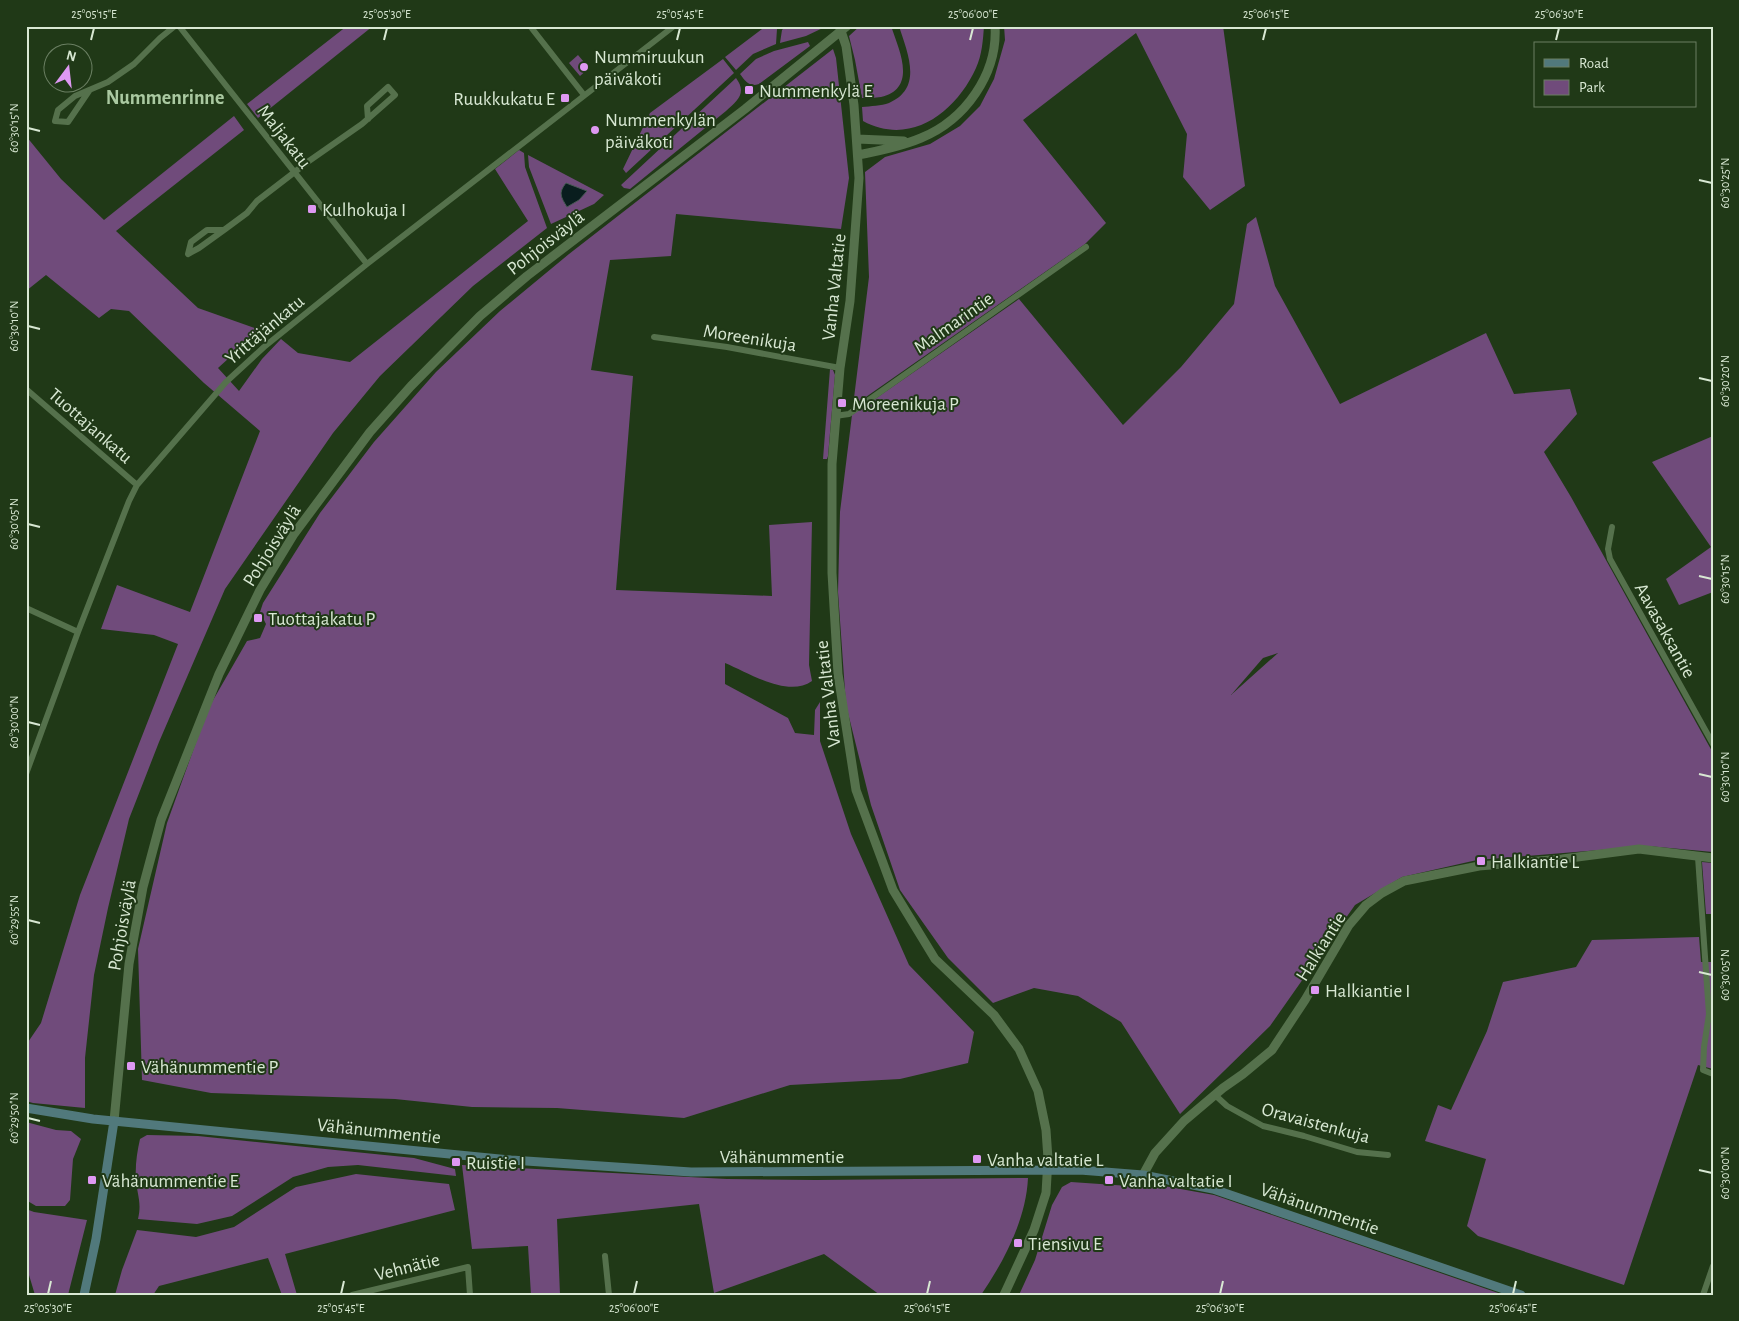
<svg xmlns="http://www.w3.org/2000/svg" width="1739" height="1321" viewBox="0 0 1739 1321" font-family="'Alegreya Sans',sans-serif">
	<rect width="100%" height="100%" fill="#203917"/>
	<path fill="#704b7b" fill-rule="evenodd" d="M347,26H373L258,118L247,104Z
		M766,26H780L777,29L776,44L753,54L736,70L725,57Z
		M786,26H827L806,36L780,43L782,30Z
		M860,26H891C899,50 918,88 881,97C875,98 868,98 862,98L855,60L849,36Z
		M899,26H984C983,40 982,55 976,68C956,112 911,147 863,121L862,107C871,106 881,106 889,103C924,88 907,52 899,26Z
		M1004,26H1223L1245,186L1210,210L1183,177L1187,134L1136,33L1023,120L1106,223L1085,244L853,406L869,277L865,172L885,157L930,144L960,126L980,106L994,79L1005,40Z
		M808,42L810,46L759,84C749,87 746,82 740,74L756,59L774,51Z
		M833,49L836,58L849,178L841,229L676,214L671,256L610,260L591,370L633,376L616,590L772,596L769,525L812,522L809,665L812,681C788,698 749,673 725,663V684L788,718L795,733L814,735L815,710L820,702V741L851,834L909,965L974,1032L968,1063L900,1079L790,1085L684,1118L557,1108L472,1107L395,1099L211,1093L142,1080L138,949L167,823L208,709L247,641L260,638L266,624L260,612L263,603L320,513L374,442L436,372L500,311L569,254Z
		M578,55L589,68L580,76L569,63Z
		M723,59L734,73L626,173L623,169L650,113Z
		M736,78C747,93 738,100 726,111L630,189L624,188L621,185Z
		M234,116L244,130L116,231L198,308L260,330L218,368L239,391L262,359L281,339L298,353L350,362L528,221L495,169L519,150L524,153L525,167L547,228L473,286L380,376L333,433L225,589L159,742L129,819L108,908L94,975L85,1058V1108L33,1103L26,1101V1045L41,1023L80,895L178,644L154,635L101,629L117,585L190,612L260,431L204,383L129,311L111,309L99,318L46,275L26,291V136L61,179L104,220Z
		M528,155L604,195L594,204L551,224L529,167Z
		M1256,217L1275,286L1340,404L1486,333L1514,394L1570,389L1577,414L1544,452L1571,497L1713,753V852L1648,846L1477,860L1402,877L1355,905L1270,1026L1180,1114L1121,1022L1078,996L1034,988L993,1003L948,958L900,890L871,805L846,705L838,592L840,512L852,415L1019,299L1123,425L1181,367L1234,304L1247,224ZM1278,653L1231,695L1263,658Z
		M830,369L833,370L835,375L828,456L827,459H823Z
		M1713,436V592L1679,605L1666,579L1711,547L1652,462Z
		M1702,862L1713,863V914H1706Z
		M1699,937L1701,962H1713V1069L1698,1065L1624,1285L1478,1236L1467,1226L1486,1159L1425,1141L1438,1105L1451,1110L1487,1031L1503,982L1576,967L1592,940Z
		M26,1122L56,1130L71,1131L81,1139L73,1159L70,1200L65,1206H36L26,1200Z
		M147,1135L198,1136L414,1158L455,1169L456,1176L358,1165L328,1167L293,1177L232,1216L197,1224L138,1219C142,1202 137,1195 136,1179C135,1166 137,1152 140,1139Z
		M462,1165L727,1179L816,1180L1028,1178C1026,1220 1004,1261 981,1295H880L824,1254L714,1293L699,1204L557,1219L560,1295H531L528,1246L472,1249Z
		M356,1174L449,1184L455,1210L285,1254L297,1295H282L268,1258L159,1286L153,1295H115L122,1270L137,1230L196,1237L234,1227L296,1187Z
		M1071,1182L1129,1186L1147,1183L1214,1195L1504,1295H1019L1035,1260L1052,1205L1062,1187Z
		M26,1209L34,1212L87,1220L68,1295H35L26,1265Z"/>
	<path fill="#091d1e" stroke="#475a54" d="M566,183L587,191L579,200L567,207C561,197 558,193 566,183Z"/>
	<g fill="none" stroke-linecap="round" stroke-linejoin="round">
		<path stroke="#55714c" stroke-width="6" d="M179,26L367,264
			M530,26L584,95
			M89,91L68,122L55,121L58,110L75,96L108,82L134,64L160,38L175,26
			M224,230L199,248L188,254L191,242L207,230H224L247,213L257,201L309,161L362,124L395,95L388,87L367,106L368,119
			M654,337L727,347L840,368
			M26,389L137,485
			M835,416L849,414L1086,247
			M1612,527L1608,549L1610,559L1713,744
			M26,608L78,632
			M26,774L78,632L129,501L137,485L226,382L264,347L367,264L674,26
			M1698,857L1709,1014L1704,1047L1703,1070L1713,1074
			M1215,1095L1227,1106L1263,1126L1304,1136L1357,1152L1388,1155
			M605,1256L609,1295
			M352,1295L468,1267L470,1295
			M1703,1295L1713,1266"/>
		<path stroke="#55714c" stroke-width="9" d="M840,28L846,46L854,105L859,178L850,301L840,368L832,464V573L838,674L856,790L893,890L935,959L994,1015L1019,1049L1038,1091L1046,1130L1048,1159L1046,1193L1034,1230L1004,1295
			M857,139L904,141
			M858,155C879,151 902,146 921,138C965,120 998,74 995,26
			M114,1121L129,964L143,887L161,820L219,674L260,590L294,534L370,432L411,386L480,316L527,276L745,109L847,26
			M1143,1175L1155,1153L1184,1121L1223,1088L1243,1074L1272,1050L1305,1000L1349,925L1366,905L1382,893L1404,881L1479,866L1562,859L1639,849L1713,858"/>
		<path stroke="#51797c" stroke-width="9" d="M26,1108L93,1119L511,1160L691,1172L1080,1170L1143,1175L1213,1189L1521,1295
			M84,1295L96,1239L114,1121"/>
	</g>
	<path fill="none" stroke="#d8e8d3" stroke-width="2" d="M91,40L94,28M384,40L387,28M677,40L680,28M970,40L973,28M1263,40L1266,28M1556,40L1559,28M28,128L40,131M1699,180L1712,183M28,326L40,329M1699,378L1712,381M28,524L40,527M1699,576L1712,579M28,722L40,725M1699,774L1712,777M28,920L40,923M1699,972L1712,975M28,1118L40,1121M1699,1170L1712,1173M48,1294L51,1281M341,1294L344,1281M634,1294L637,1281M927,1294L930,1281M1220,1294L1223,1281M1513,1294L1516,1281"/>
	<g fill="#de98f2" stroke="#203917" stroke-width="2">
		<circle cx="584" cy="67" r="5"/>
		<rect x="744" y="85" width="10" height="10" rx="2.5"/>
		<rect x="560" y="93" width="10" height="10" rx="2.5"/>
		<circle cx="595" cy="130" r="5"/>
		<rect x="307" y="204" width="10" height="10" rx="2.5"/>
		<rect x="837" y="398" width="10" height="10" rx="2.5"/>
		<rect x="253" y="613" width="10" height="10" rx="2.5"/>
		<rect x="1476" y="856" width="10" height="10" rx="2.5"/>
		<rect x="1310" y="985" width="10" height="10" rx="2.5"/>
		<rect x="126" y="1061" width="10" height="10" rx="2.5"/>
		<rect x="972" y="1154" width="10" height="10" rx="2.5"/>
		<rect x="451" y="1157" width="10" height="10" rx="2.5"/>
		<rect x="87" y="1175" width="10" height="10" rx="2.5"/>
		<rect x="1104" y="1175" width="10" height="10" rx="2.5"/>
		<rect x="1013" y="1238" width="10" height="10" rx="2.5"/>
	</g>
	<g text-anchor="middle" stroke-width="4" stroke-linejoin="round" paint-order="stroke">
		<g font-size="19" fill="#d8e8d3" stroke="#203917" text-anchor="start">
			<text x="594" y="63">Nummiruukun<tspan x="594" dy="22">päiväkoti</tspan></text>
			<text x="759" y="97">Nummenkylä E</text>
			<text x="555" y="105" text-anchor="end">Ruukkukatu E</text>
			<text x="605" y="126">Nummenkylän<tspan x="605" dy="22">päiväkoti</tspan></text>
			<text x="322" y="216">Kulhokuja I</text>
			<text x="852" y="410">Moreenikuja P</text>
			<text x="268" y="625">Tuottajakatu P</text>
			<text x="1491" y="868">Halkiantie L</text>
			<text x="1325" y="997">Halkiantie I</text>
			<text x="141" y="1073">Vähänummentie P</text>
			<text x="987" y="1166">Vanha valtatie L</text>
			<text x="466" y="1169">Ruistie I</text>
			<text x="102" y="1187">Vähänummentie E</text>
			<text x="1119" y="1187">Vanha valtatie I</text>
			<text x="1028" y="1250">Tiensivu E</text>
		</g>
		<g font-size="19" fill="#d8e8d3" stroke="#203917">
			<text transform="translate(285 136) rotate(52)" y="7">Maljakatu</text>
			<text transform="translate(545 242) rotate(-38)" y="7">Pohjoisväylä</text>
			<text transform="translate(833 287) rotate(-84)" y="7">Vanha Valtatie</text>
			<text transform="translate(953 322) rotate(-35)" y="7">Malmarintie</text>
			<text transform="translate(264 329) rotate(-40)" y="7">Yrittäjänkatu</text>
			<text transform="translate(750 337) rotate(9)" y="7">Moreenikuja</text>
			<text transform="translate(91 425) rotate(41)" y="7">Tuottajankatu</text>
			<text transform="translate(271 545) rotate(-58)" y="7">Pohjoisväylä</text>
			<text transform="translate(1666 630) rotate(61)" y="7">Aavasaksantie</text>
			<text transform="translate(827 694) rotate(-97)" y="7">Vanha Valtatie</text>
			<text transform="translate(121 925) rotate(-80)" y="7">Pohjoisväylä</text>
			<text transform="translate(1320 946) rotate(-58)" y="7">Halkiantie</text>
			<text transform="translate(1316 1122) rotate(15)" y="7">Oravaistenkuja</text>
			<text transform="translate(379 1130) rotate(6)" y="7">Vähänummentie</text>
			<text x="782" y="1163">Vähänummentie</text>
			<text transform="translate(1320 1208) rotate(19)" y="7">Vähänummentie</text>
			<text transform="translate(407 1266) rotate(-14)" y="7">Vehnätie</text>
		</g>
		<g font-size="20" font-weight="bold" fill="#aac9a1" stroke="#203917">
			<text x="165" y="104">Nummenrinne</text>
		</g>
	</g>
	<rect width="1739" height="1321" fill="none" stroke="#203917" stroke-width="55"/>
	<rect x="1534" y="42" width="162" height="65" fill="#203917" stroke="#6a7f62"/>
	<rect x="1544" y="59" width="25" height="8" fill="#51797c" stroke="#6a7f62"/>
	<text x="1579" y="68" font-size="15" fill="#d8e8d3">Road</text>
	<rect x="1544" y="80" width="25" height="15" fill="#704b7b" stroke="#6a7f62"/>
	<text x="1579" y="92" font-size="15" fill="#d8e8d3">Park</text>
	<g transform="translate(68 68) rotate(15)"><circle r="24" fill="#203917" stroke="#6a7f62"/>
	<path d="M0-4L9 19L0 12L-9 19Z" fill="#de98f2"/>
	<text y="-8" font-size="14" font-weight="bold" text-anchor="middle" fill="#d8e8d3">N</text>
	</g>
	<rect x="28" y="28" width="1684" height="1266" fill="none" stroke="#d8e8d3" stroke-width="2"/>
	<g font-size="12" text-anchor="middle" fill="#d8e8d3">
		<text x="94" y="18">25°05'15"E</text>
		<text x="387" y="18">25°05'30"E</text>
		<text x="680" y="18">25°05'45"E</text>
		<text x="973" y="18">25°06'00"E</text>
		<text x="1266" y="18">25°06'15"E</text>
		<text x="1559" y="18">25°06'30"E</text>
		<text transform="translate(14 128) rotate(-90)" y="4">60°30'15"N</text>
		<text transform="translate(1725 183) rotate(-90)" y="4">60°30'25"N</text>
		<text transform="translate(14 326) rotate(-90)" y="4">60°30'10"N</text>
		<text transform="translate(1725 381) rotate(-90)" y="4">60°30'20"N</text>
		<text transform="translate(14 524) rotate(-90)" y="4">60°30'05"N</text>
		<text transform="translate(1725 579) rotate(-90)" y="4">60°30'15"N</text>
		<text transform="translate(14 722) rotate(-90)" y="4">60°30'00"N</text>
		<text transform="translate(1725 777) rotate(-90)" y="4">60°30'10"N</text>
		<text transform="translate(14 920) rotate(-90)" y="4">60°29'55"N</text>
		<text transform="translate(1725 975) rotate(-90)" y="4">60°30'05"N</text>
		<text transform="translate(14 1118) rotate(-90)" y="4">60°29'50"N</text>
		<text transform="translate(1725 1173) rotate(-90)" y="4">60°30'00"N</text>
		<text x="48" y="1312">25°05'30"E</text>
		<text x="341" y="1312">25°05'45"E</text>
		<text x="634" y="1312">25°06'00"E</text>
		<text x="927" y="1312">25°06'15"E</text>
		<text x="1220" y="1312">25°06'30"E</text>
		<text x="1513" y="1312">25°06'45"E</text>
	</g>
</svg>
